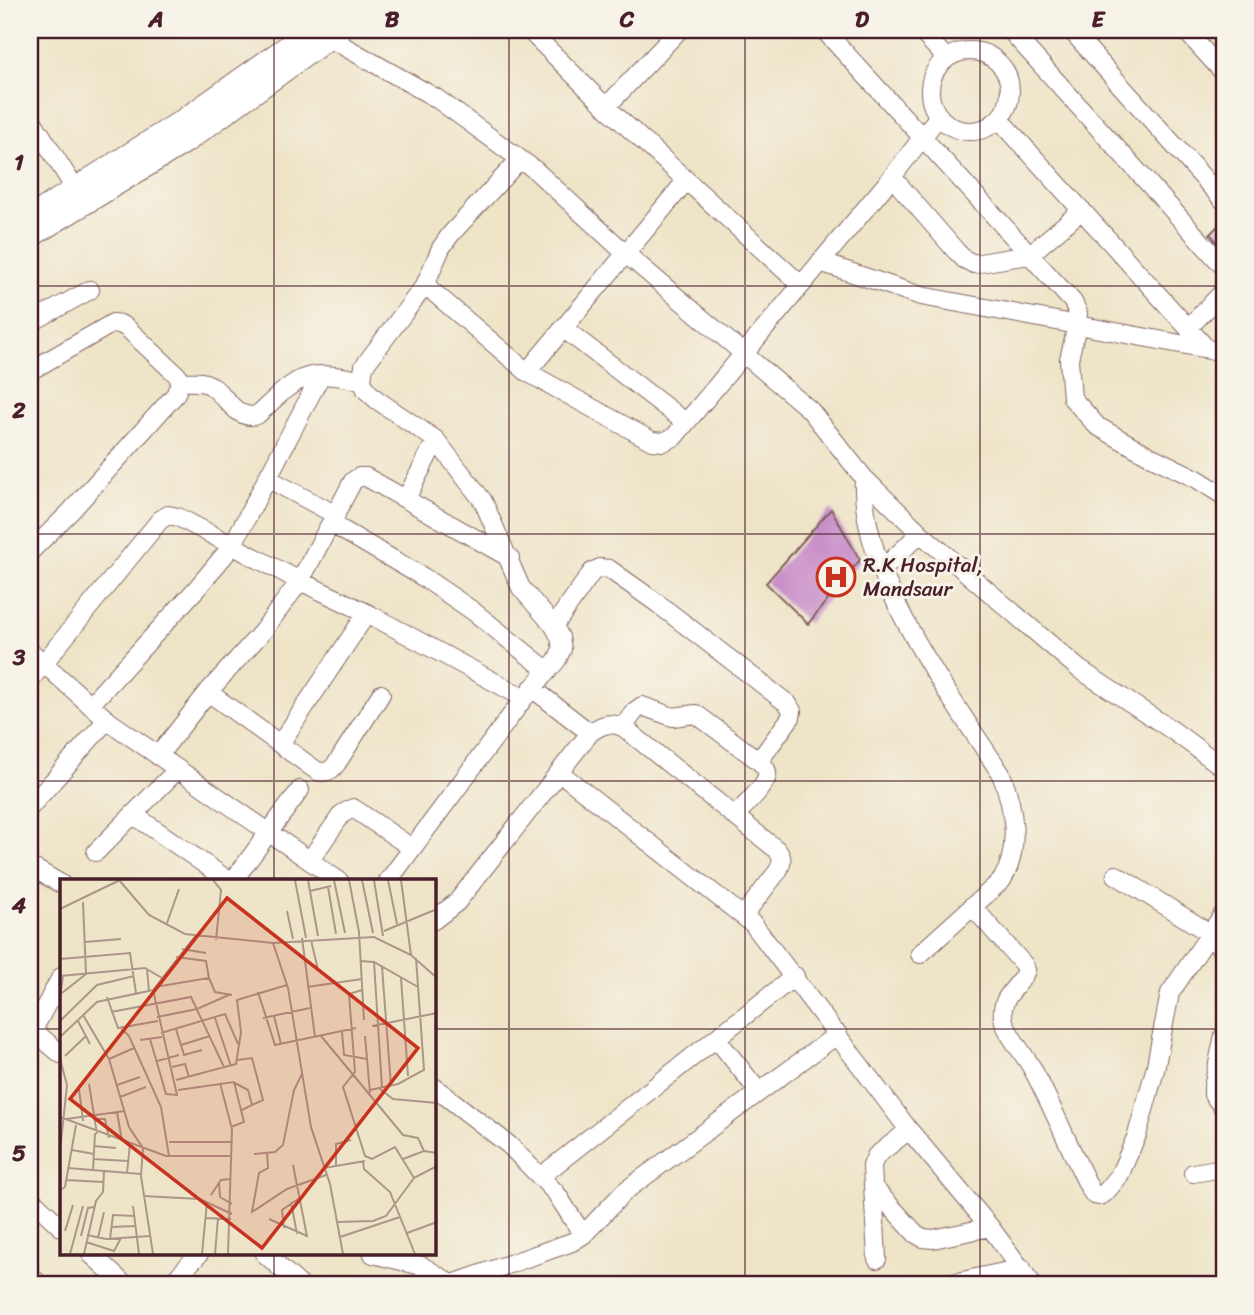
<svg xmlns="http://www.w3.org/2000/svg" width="1254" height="1315" viewBox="0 0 1254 1315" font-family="Sriracha,sans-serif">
	<rect width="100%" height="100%" fill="#f7f3e8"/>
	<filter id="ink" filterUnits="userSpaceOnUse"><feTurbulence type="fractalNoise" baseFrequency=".0143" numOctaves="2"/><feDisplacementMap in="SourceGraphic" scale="14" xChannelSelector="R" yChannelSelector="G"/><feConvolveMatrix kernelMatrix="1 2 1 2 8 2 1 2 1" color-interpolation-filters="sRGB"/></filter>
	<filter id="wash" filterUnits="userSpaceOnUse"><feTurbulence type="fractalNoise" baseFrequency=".00686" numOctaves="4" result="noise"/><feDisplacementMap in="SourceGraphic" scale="28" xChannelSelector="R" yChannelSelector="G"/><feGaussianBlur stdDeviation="1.57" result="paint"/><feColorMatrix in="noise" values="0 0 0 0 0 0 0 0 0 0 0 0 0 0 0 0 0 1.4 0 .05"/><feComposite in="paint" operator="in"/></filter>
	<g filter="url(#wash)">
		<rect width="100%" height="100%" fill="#eee4c7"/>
		<g id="blocks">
			<path fill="#c98fc9" d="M1224,220V250L1210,234Z
				M831,509L860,560L808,624L766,583Z"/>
		</g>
	</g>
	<g filter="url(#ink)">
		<use href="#blocks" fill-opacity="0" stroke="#836462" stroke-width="2"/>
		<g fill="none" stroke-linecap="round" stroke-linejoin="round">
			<defs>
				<path id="minor" d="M529,30L606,107L801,285
					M824,30L1073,302L1078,313L1077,326L1069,359L1072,398L1097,426L1150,456L1197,479L1224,496
					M920,30L946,58
					M1010,30L1224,267
					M1071,30L1224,201
					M1185,30L1224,73
					M329,38L436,98L535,170L625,253L810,410L864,478L920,533L1079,669L1172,730L1224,768
					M930 91a40 40 0 1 1 80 0a40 40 0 1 1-80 0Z
					M606,107L679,30
					M30,117L82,200
					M999,119L1208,350
					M892,177L956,251L964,259L974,264L1029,255L1082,210
					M820,262L921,296L1224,352
					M425,285L527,372L652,441L663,442L674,437L892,177L938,117
					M30,323L90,290
					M1189,327L1224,291
					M563,328L685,422
					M30,371L113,323L120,324L127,328L177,375L181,382L175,395L71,511L30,552
					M527,372L686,181
					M181,382C190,382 201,380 210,385C226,395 236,421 257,415C273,402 291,379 312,376C328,373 346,378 362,380
					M267,478L336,515
					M864,478C859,575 950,695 1001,774C1014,806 1021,849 1002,880L920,954
					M406,499L436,440
					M332,524L423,577L473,611L548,671
					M882,570L920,533
					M554,626L592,572L600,568L609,569L657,603L788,704L792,711L791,717L759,761
					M30,651L107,720L339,881
					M30,680L160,520L168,515L178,517L300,581L367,613L524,698
					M532,688L590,733
					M208,692L317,771C327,773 331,771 337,763L381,694
					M90,705L198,587L232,546L321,375
					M623,727L635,711L642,706L673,717L696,714L759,761C763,765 768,769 767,775C766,786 743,807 735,816
					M280,744L367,613
					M158,756L208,692L262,632L300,581L353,481L359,477H366L510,558
					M559,772L753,924L909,1130L990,1227L1033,1285
					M30,807L107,720
					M134,815L229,881
					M96,852L177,770
					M310,860L342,814L353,808L412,848
					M30,869L37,870L61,884
					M1116,875L1211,934L1224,954
					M233,881L300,790
					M388,881L524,698L557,660L562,649L560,637L554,626L521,588L483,501L436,440L377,400L366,390L362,380L364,366L425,285L441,248L450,235L520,159
					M972,906L1024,965L1026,970C1020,988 1000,995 1003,1017C1005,1032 1024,1054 1032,1068C1053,1107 1070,1149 1090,1189L1094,1195L1099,1196L1105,1193L1119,1176L1137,1135L1155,1070L1170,993L1224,913
					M434,920L457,902L590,733C602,724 609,722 623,727L776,849C783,857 783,861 778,871L744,915
					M30,1028L61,1054
					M33,1030L61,977
					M1224,1035L1213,1087V1095L1224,1108
					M716,1038L759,1092
					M434,1087L509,1145L556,1193L583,1235
					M1193,1173L1224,1168
					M540,1177L795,976
					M873,1187L916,1234L923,1238L933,1239L990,1227
					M30,1198L61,1227
					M91,1254L125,1285
					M265,1254L300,1285
					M373,1254L422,1266L453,1285
					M877,1259L872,1166L876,1156L909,1130
					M30,1275L40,1285
					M170,1285L199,1254
					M205,1285H206
					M450,1285L572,1242L583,1235L625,1191L838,1034
					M944,1285L1022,1268"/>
				<path id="major" d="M30,218L186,119L312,30
					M30,236L186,141L339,30"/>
			</defs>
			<use href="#minor" stroke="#836462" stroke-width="20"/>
			<use href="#major" stroke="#836462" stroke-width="25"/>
			<use href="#minor" stroke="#fff" stroke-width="18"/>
			<use href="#major" stroke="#fff" stroke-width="23"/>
		</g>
	</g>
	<path fill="none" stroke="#4a1f2b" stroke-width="2" stroke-opacity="0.55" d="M274,30V881M509,30V1285M745,30V1285M980,30V1285M30,286H1224M30,534H1224M30,781H1224M30,1029H61M434,1029H1224M274,1254V1285"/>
	<defs>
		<symbol id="hospital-ring" viewBox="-11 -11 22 22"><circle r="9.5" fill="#f7f3e8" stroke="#c8321e" stroke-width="1.5"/><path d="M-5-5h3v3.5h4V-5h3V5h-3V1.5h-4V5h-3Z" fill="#c8321e"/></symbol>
	</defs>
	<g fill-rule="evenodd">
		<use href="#hospital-ring" x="814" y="555" width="44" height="44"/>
	</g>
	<g text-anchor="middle" stroke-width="6" stroke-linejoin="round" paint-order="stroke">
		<g font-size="21" fill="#4a1f2b" stroke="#f7f3e8" text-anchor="start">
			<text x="863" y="572">R.K Hospital,<tspan x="863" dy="24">Mandsaur</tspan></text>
		</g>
	</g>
	<g transform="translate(60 879)">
		<rect width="376" height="376" fill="#eee4c7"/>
		<path fill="none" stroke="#ac9589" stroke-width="2" d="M59,1L89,36L125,55L213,64L314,58L351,76L377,99M153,1L161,11L156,61M235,1L246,59M248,1L258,57M274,1L285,54M289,1L299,53L304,141M302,1L313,54M314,1L323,57M328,1L337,45M341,1L351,76M268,8L276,55M250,12L271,7M0,30L60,1M227,32L233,60M107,44L119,10M324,52L377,30M242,59L255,158M251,61L258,91M25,63L61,60M213,64L228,109L251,248L270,305L283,375M122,70L146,74M0,80L70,74L76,114M300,82L314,83L358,108M314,83L322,209M322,88L331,207M87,90L89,112M0,97L85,89L102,99M149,99L155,113L172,116M341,99L348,197M95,108L149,99L146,82L116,78M247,108L302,100M302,111L289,115L295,193L283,208L305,277L312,280L335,268L354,299L377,287M198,113L215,166L296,149M2,114L26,95L23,23M0,118L3,97M47,118L58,149L98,142M51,133L131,118L164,188M23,136L49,180L69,248L83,269L81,297L93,375M214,137L221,165M97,138L137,130L171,115M155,139L171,187M203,139L250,129M0,142L37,106L74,97M18,142L30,165M312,147L377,134M61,149L69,157L101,228L109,277M116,150L124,176L142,171M282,153L284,176L307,180M101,154L165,135L178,165M261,157L343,256L358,259L364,272M305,157L310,214M0,158L37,123L93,111L136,56M90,160L106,215L117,216L93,111M80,161L102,158M121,166L150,157M5,177L26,157M0,180L7,206L0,272M49,180L74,169M177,181L192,179L203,221L192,226M97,182L119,176M112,188L125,185L129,198M116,201L176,185L181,153L177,121L227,106M160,204L172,250L168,375M175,204L188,211L192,226L182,231M29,205L37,255M57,206L80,198M19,210L23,242M320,210L333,220L377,224M118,211L174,203L184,243L171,248M310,211L338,205L364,191L356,79M60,218L86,208M57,233L62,262M0,238L106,277H172M6,240L65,232M35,240H45L49,259M109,263H172M34,267L56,269M12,271L34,275M207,274L208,289L199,294L192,333L227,310L266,296M194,275L215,273L223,266L234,211L242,195M33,280L68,282M343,280L364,272L377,274M303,282L304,290L330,313L355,375M276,286V265L291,261M8,289L81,295M264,289L305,282M33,291L35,254M67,294L70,265M6,301L43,303M159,304L160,318L172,325M0,311L5,308L16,246M151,316L161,301L171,300M83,317L140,320L172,335M231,323L237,355M73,327L79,375M145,339L171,340M209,340L247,357L233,286M277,343L313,342L326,337L354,299M51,348L75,347M224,349L222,331L241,318M5,352L13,326M347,354L377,343M27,356L46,360L90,357M21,357L28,329L34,328M280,358L340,338M38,359L44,333M50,360L53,336L74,337M26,363L54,372L61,359M10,375L23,327M24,375L36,322L43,313L44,292M142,375L147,323M155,375L158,339"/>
		<path fill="#c8321e" fill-opacity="0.15" stroke="#c8321e" stroke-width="3.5" d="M167,19L358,169L202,369L10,220Z"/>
		<rect width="376" height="376" fill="none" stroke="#4a1f2b" stroke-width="3.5"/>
	</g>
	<rect width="1254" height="1315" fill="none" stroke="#f7f3e8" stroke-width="77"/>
	<rect x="38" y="38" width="1178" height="1238" fill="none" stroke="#4a1f2b" stroke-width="2.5"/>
	<g font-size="23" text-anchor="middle" font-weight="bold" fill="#4a1f2b">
		<text x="156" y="27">A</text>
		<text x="392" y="27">B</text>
		<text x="627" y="27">C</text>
		<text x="862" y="27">D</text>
		<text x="1098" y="27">E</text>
		<text x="19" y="170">1</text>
		<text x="19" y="418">2</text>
		<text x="19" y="665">3</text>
		<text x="19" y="913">4</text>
		<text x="19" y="1161">5</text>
	</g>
</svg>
